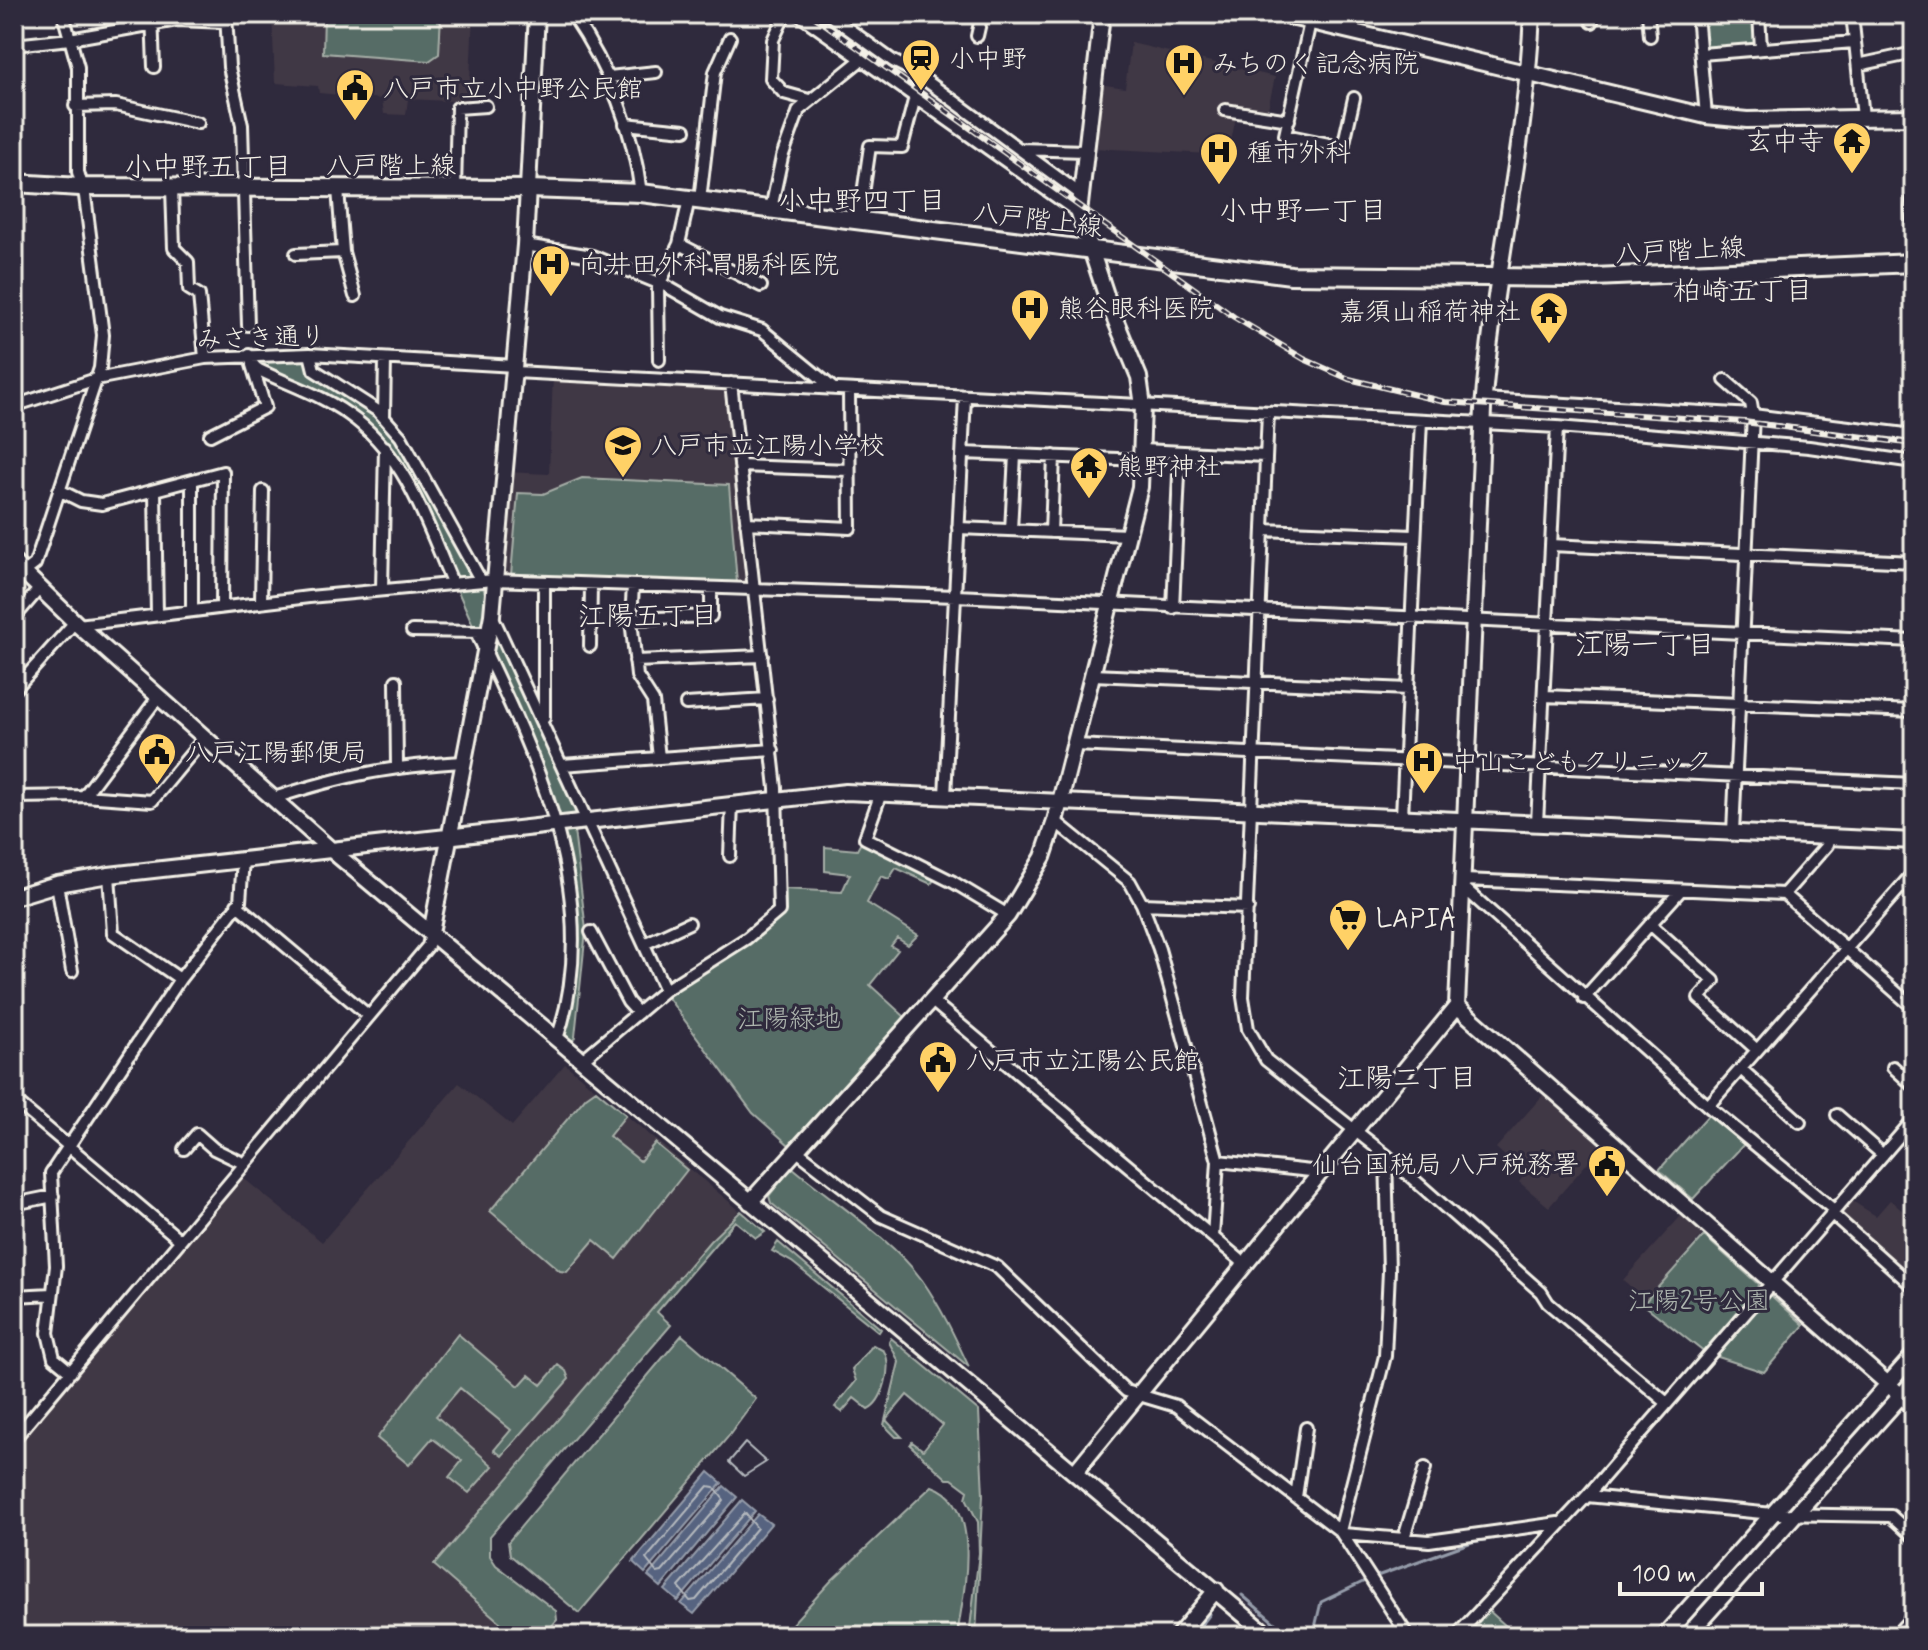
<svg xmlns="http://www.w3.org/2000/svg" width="1928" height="1650" viewBox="0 0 1928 1650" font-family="Mynerve,'Klee One',sans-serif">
	<rect width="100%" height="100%" fill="#2f2a3d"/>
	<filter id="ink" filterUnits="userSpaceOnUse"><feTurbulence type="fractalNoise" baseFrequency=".0125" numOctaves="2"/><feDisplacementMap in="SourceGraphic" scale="16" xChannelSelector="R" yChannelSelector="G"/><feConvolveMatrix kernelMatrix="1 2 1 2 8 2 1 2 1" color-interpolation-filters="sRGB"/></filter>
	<g filter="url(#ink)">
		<path fill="#413845" d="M272,14H473L469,102L408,99L406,115L384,114L382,99L319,93L318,86L275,83Z
			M1131,43L1275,77L1267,113L1222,106L1220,113L1236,117L1231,141L1213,137L1211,154L1092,148L1099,84L1125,88Z
			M553,375L731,383L753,591L494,580L505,472L549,474Z
			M565,1064L739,1210L437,1564L503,1621L491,1636H14V1449L242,1177L322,1242L459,1083L512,1126Z
			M1543,1095L1602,1146L1549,1207L1519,1182L1525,1174L1496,1148Z
			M1849,1199L1876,1216L1890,1200L1914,1221V1283L1835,1213Z
			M1681,1216L1703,1234L1646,1300L1623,1280Z"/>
		<path fill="#576c66" stroke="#a6aea7" stroke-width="2" d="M324,14H441L439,54L429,61L323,53Z
			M1703,14H1754L1756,40L1753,46L1709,50L1705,46Z
			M310,354L311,365L384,417L481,581L492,615L585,820L573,822L586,930L575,1037L568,1048L557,1039L572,946L555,814L486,654L410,484L359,422L257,369L249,355Z
			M582,478L729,485L737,583L511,575L518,493L543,494Z
			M863,839L936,877L931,884L896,868L889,879L881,876L867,903L918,935L908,945L897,938L891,946L898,950L870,985L905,1017L789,1145L753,1113L666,995L780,918L784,913L783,889L842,892L850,874L825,871V847L857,850Z
			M596,1090L626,1115L609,1136L640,1161L655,1143L687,1170L617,1259L594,1240L567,1272L560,1271L490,1211L586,1097Z
			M1711,1112L1746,1142L1693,1199L1659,1170Z
			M792,1167C832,1201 891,1238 922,1280C941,1307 955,1337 969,1367L771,1203L769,1196Z
			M741,1211L765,1232L756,1238L735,1221L657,1312L671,1325L490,1536V1556L496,1565L556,1611L557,1620L549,1629L558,1636H495L503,1625L434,1565L710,1241Z
			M1704,1236L1758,1284L1757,1290L1705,1353L1643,1304Z
			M778,1242L881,1329L879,1332L792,1262L772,1251Z
			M1766,1291L1804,1325L1764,1372L1712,1355Z
			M458,1334L519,1386L529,1375L541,1385L558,1365L566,1371L569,1379L502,1456L494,1450L511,1430L460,1388L436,1416L493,1466L469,1493L449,1477L462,1461L432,1438L409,1465L377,1438Z
			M682,1335L756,1399L728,1437L579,1613L510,1555L508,1542Z
			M891,1338L979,1411L983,1495L976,1636H969L979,1553L978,1522L966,1498L968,1491L952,1479H947L910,1445L912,1442L923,1450L943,1425L907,1395L886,1420L902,1437H896L884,1425L899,1362L889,1342Z
			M873,1345L884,1351C893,1367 883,1402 868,1409L854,1398L842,1412L835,1407L856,1381L852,1369Z
			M932,1486C985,1504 963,1595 957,1636H781L831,1581Z
			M1486,1608L1517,1636H1479L1469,1627Z"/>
		<path fill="#566480" stroke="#959caa" stroke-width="2" d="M709,1472L722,1483L645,1573L633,1562Z
			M724,1486L737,1497L661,1587L648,1576Z
			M742,1500L755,1511L678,1601L665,1590Z
			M758,1514L771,1524L694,1614L681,1604Z"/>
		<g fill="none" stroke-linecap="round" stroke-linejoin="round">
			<path stroke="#b5b9be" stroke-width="2" d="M745,1443L766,1462L744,1476L729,1462Z
				M708,1486L714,1487L724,1500L662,1572L657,1573L646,1559Z
				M745,1513L757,1528L696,1600L690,1601L679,1587Z"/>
			<path stroke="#959caa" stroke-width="3" d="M1906,1377L1914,1368
				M1788,1509L1883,1402
				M1851,1510L1879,1511
				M1892,1511L1914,1528
				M1377,1576L1472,1542L1543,1531
				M1242,1595L1290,1636
				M1193,1636L1210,1614
				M1313,1636L1321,1602L1367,1580
				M1675,1636L1778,1521"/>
			<defs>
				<path id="street" d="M152,14L154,67
					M226,14L229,67L242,125L248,325
					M572,14C608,67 633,128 641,193
					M785,14L773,40L771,79L784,93L809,100
					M798,14L1079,213
					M828,14L893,61L913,71L1079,193
					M1592,14V22
					M1648,14L1650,36
					M1697,14L1706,116
					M1759,14L1761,49
					M1852,14L1863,117
					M1310,22L1285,135L1343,147L1354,98
					M1343,30L1347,14
					M977,36L982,14
					M14,45L70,39L177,20L227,22
					M1701,54L1854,42
					M1858,65L1914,53
					M609,77L656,72
					M75,106L116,105L198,123
					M1225,110L1289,120
					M625,124L685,130
					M1019,149L1085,151
					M172,188L174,248L188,262L189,289L199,295L205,358
					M1914,188L1911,208L1914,242
					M338,189L343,252L355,296
					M455,190L457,108L486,106
					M700,200L715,72L730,38
					M771,209L782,157L799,110L862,59
					M859,221L870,146L902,147L915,97
					M679,244L761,286
					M525,245L592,256L666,286L720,317L762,330L834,389
					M296,254L343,252
					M310,354L314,370L378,411L401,437L481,581
					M249,355C251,362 253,366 259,370C294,387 324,395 356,420C407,460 427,524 452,582
					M659,360L658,287L679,244L689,199
					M515,372L1557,427L1809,447L1914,462
					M1725,380L1751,403L1753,415L1733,832
					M1483,399L1753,415L1914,435
					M14,406L96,379L205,358L310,354L515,366
					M1268,412L1243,997L1248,1029L1266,1060L1386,1155L1541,1292L1548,1303L1667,1403
					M384,417L385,359
					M210,435L265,407L252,365
					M1143,450L1265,456
					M963,453L1143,460
					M740,466L849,470
					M59,490L81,501L102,504L223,472L222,607
					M155,491L157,615
					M746,523L850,528L849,390
					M958,528L1128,535
					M1011,530L1015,455
					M1263,530L1413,536
					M1051,532L1054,456
					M1551,545L1914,562
					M14,580L35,564L100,368L103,335L85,196L78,172V67L63,14
					M544,582V718
					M382,589L385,447
					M261,602L263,491
					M1173,608L1180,452
					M192,611V481
					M492,615L665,990
					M14,618L39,589
					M631,619L711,616V589
					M78,625L309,597L494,580L956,596L1914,641
					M412,631L482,632
					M476,632C536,757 605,898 557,1039
					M590,646L591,585
					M635,661L762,656
					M1093,675L1408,689
					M396,681L397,766
					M14,690L75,622
					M1544,696L1914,711
					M686,704L767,699
					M1075,745L1914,784
					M659,758L773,750
					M562,765L659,758L653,701L637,676L631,619L633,586
					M881,793L865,838L953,882L1008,915
					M84,796L152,801L205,737
					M945,796L965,397
					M14,797L84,796L159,696
					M274,798C345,775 391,766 465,762
					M1402,816L1421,420
					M1055,821L1130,882L1142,904L1159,949L1218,1161L1213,1237
					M1537,823L1557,427
					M730,856L732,803
					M109,875L113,933L180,979
					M1464,880L1784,894L1914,1008
					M57,884L72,971
					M1463,887L1708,1106L1834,1210
					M1784,894L1827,845L1829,836
					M1142,904L1248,908
					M237,905L369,1016
					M1650,924L1714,981L1699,998L1757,1050
					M591,932L628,1002L638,1013
					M644,944L689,923
					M1584,998L1681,890
					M932,1001L1245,1264
					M582,1060L665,990L747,938L779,911L776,788L731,383
					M1893,1067L1914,1086
					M1741,1069L1800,1122
					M14,1100L180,1240
					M1708,1106L1914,872
					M1837,1115L1883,1155
					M184,1149L197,1134L214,1149L245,1164
					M797,1151L881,1216L997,1267L1126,1391L1176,1406L1340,1531L1408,1636
					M1218,1161L1320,1172
					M14,1204L53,1196
					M1831,1213L1914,1287
					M14,1296L52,1294
					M71,1372L54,1358L48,1333L56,1266L51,1173L180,979L240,902L243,859
					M14,1439L428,946L431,933
					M1587,1496L1773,1514L1891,1516L1914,1537
					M1296,1497L1306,1428
					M1340,1531L1385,1356L1389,1271L1386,1155
					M1343,1534L1429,1541L1558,1523
					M1404,1538L1425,1468
					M1456,1636L1587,1496L1914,1119
					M1895,1636L1914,1615"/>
				<path id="secondary" d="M1278,14L1706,116L1747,120L1914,117
					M14,563L78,625L330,849L1269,1636
					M14,897L57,884L109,875L846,792L1914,841
					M431,933L492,615L525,245L537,14
					M1457,1006L1914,1407
					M750,1202L1008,915L1043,857L1055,821L1140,487L1143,406L1139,377L1110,307L1079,213L1102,14
					M1075,1472L1457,1006L1483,409C1493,277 1526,147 1532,14
					M1178,1636L1216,1590
					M1664,1636L1914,1355
					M1687,1636L1914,1381"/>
				<path id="primary" d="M14,183L80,187L529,189L641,193L1291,275L1571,278L1914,263"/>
			</defs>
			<use href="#street" stroke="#f4f1e8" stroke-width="16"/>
			<use href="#secondary" stroke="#f4f1e8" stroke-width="20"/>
			<use href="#primary" stroke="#f4f1e8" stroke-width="22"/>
			<use href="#street" stroke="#2f2a3d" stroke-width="10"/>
			<use href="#secondary" stroke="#2f2a3d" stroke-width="14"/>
			<use href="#primary" stroke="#2f2a3d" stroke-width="16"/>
			<defs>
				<path id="rail" d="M811,14L1234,317L1304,359L1349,379L1445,402L1744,422L1914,444"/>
			</defs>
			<use href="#rail" stroke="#f4f1e8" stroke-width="6"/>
			<use href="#rail" stroke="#2f2a3d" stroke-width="3" stroke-dasharray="9" stroke-linecap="butt"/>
		</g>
	</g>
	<defs>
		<symbol id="station-pin" viewBox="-11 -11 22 30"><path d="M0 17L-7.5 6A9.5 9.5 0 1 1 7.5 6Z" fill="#ffd166" stroke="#2f2a3d"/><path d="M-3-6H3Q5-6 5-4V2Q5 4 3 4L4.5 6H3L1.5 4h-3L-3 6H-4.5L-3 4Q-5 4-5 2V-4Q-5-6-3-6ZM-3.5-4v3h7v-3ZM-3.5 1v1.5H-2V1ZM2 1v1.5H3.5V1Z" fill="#111"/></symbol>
		<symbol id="hospital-pin" viewBox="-11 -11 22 30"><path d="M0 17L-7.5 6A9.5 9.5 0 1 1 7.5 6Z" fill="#ffd166" stroke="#2f2a3d"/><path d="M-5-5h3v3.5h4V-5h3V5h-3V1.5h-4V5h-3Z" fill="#111"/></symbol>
		<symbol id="civic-pin" viewBox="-11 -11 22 30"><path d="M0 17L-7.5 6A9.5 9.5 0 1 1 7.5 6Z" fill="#ffd166" stroke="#2f2a3d"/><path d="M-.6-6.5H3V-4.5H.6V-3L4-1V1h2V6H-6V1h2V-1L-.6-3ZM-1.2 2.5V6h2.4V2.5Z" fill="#111"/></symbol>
		<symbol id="temple-pin" viewBox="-11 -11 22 30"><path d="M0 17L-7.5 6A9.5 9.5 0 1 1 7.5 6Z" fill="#ffd166" stroke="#2f2a3d"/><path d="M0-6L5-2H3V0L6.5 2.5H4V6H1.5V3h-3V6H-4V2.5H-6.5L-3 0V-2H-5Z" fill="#111"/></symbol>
		<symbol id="school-pin" viewBox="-11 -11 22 30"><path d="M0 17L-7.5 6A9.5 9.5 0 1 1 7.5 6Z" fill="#ffd166" stroke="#2f2a3d"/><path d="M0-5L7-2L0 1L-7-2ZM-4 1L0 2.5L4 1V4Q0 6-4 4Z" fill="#111"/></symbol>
		<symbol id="supermarket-pin" viewBox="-11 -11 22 30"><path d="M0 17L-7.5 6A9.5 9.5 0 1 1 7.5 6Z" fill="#ffd166" stroke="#2f2a3d"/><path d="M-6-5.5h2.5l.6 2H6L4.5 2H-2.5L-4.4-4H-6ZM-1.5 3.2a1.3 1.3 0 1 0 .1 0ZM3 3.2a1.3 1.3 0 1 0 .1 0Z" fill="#111"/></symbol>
	</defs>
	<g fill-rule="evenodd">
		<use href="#station-pin" x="899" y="36" width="44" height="60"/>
		<use href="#hospital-pin" x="1162" y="41" width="44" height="60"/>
		<use href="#civic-pin" x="333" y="66" width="44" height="60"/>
		<use href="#temple-pin" x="1830" y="119" width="44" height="60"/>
		<use href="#hospital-pin" x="1197" y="130" width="44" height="60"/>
		<use href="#hospital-pin" x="529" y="242" width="44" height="60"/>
		<use href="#hospital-pin" x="1008" y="286" width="44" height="60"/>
		<use href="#temple-pin" x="1527" y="289" width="44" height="60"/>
		<use href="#school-pin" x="601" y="423" width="44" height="60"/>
		<use href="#temple-pin" x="1067" y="444" width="44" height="60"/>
		<use href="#civic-pin" x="135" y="730" width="44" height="60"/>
		<use href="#hospital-pin" x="1402" y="739" width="44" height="60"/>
		<use href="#supermarket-pin" x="1326" y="896" width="44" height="60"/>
		<use href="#civic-pin" x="916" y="1038" width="44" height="60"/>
		<use href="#civic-pin" x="1585" y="1142" width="44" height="60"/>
	</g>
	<g text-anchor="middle" stroke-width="6" stroke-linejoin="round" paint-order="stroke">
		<g font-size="26" fill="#f4f1e8" stroke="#2f2a3d" text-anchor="start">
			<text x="949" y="67">小中野</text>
			<text x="1212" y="72">みちのく記念病院</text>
			<text x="383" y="97">八戸市立小中野公民館</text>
			<text x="1824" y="150" text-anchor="end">玄中寺</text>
			<text x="1247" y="161">種市外科</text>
			<text x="579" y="273">向井田外科胃腸科医院</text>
			<text x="1058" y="317">熊谷眼科医院</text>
			<text x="1521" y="320" text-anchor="end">嘉須山稲荷神社</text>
			<text x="651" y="454">八戸市立江陽小学校</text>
			<text x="1117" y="475">熊野神社</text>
			<text x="185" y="761">八戸江陽郵便局</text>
			<text x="1452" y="770">中山こどもクリニック</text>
			<text x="1376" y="927">LAPIA</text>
			<text x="966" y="1069">八戸市立江陽公民館</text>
			<text x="1579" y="1173" text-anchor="end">仙台国税局 八戸税務署</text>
		</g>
		<g font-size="26" fill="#f4f1e8" stroke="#2f2a3d">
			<text x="391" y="174">八戸階上線</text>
			<text transform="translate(1038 219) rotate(7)" y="9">八戸階上線</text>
			<text transform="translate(1680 250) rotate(-3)" y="9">八戸階上線</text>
			<text transform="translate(261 337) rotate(-2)" y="9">みさき通り</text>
		</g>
		<g font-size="26" fill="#adb5ae" stroke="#2f2a3d">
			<text x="789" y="1027">江陽緑地</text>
			<text x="1699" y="1309">江陽2号公園</text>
		</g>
		<g font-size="28" fill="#f4f1e8" stroke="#2f2a3d">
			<text x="208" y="176">小中野五丁目</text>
			<text x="862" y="210">小中野四丁目</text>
			<text x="1303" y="220">小中野一丁目</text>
			<text x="1743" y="300">柏崎五丁目</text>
			<text x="648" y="625">江陽五丁目</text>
			<text x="1645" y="654">江陽一丁目</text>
			<text x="1407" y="1087">江陽二丁目</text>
		</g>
	</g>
	<rect width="1928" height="1650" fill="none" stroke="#2f2a3d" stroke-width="48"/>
	<rect x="24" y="24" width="1880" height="1602" fill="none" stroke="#f4f1e8" stroke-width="3" filter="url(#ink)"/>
	<path d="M1620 1582v12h142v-12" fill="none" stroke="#f4f1e8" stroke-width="4"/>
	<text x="1632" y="1582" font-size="24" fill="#f4f1e8" stroke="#2f2a3d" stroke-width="6" paint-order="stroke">100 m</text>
</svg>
